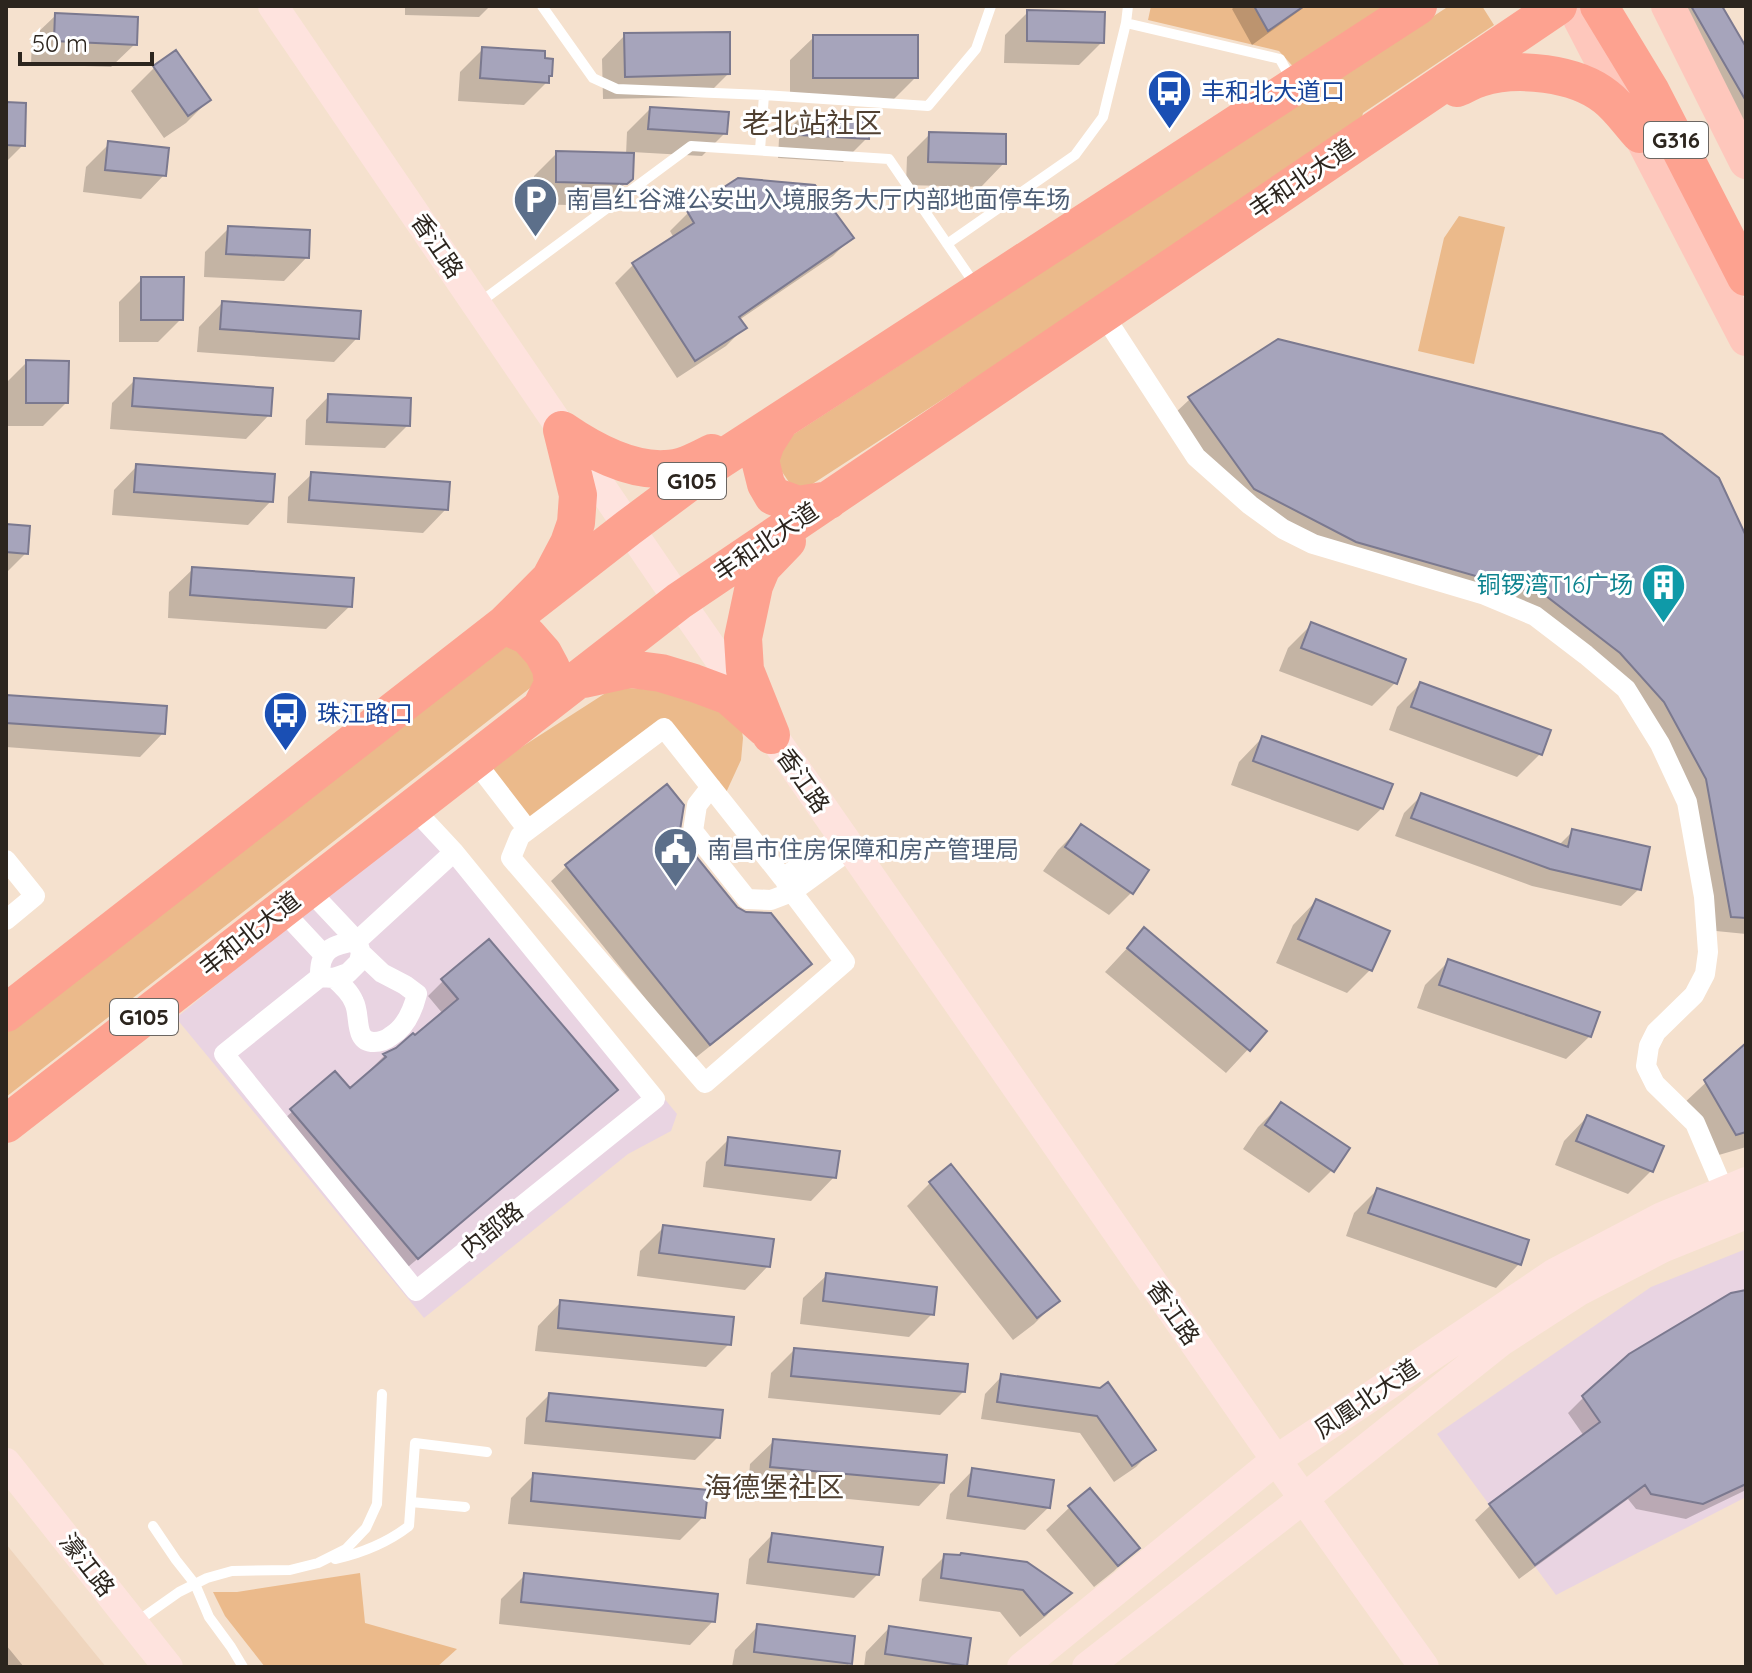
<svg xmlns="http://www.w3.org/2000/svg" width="1752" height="1673" viewBox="0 0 1752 1673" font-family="Quicksand,'Noto Sans SC',sans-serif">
	<rect width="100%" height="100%" fill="#f5e1ce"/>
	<path fill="#e9d4e2" d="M429,811L677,1114L671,1131L628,1154L424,1318L176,1018Z
		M1746,1249V1497L1556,1595L1437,1434L1651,1287Z"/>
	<path fill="#efd5bd" d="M6,1544L106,1667H6Z"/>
	<path fill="#ebba8b" d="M1151,6H1400L1298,72L1279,51L1148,20Z
		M1449,6H1482L1494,25L1363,113L1359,129L797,494L768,451Z
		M1459,216L1505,227L1474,364L1418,351L1444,238Z
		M514,636L543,678L6,1097V1030Z
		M615,687L709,694L739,709L743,738L741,760L724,797L664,723L532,827L489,768Z
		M360,1573L365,1623L457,1649L437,1667H265L225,1616L213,1592H237Z"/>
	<path fill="#0003" d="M405,6H490L479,17L405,15Z
		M1235,6H1306L1252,45L1232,9Z
		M1667,6H1720L1746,51V142Z
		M1028,12L1102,42L1079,65L1004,63L1005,35Z
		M56,15L135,44L111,67L31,64L32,38Z
		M625,35L728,74L705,97L603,99L602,59Z
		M814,37L916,77L893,100L790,101V60Z
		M483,49L550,75L547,78V82L524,105L458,101L460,72Z
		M175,53L209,100L186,123L164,138L131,91L154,68Z
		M6,104L23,145L6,162Z
		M650,109L725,133L702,156L632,152L631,178L602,206L533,204L534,176L557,153L626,155L627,132Z
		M802,116L867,138L843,162L778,158L779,139Z
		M930,134L1004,163L981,187L906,185L907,157Z
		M109,144L164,175L141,199L83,192L86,167Z
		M738,180L851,238L833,256L739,320L744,328L726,346L677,378L615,283L633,265L674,238L670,231L688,213Z
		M228,229L307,257L284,281L204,277L205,252Z
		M142,279L181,319L158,342H119V302Z
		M222,303L357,338L334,362L197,352L199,327Z
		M27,362L66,403L43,426H6V383Z
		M135,380L269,415L246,439L110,429L112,403Z
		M329,396L408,425L385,448L305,445L306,420Z
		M1190,399L1746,541V934L1716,931L1692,795L1650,718L1530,611L1341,557L1239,504L1174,414Z
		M137,466L271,501L248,525L112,515L114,490Z
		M312,474L446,509L423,533L287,523L288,497Z
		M6,526L26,553L6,573Z
		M193,569L350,606L326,629L168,618L169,592Z
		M1311,625L1395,683L1372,706L1279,671L1288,648Z
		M1420,684L1540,754L1517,777L1389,730L1397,707Z
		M6,697L163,733L140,757L6,747Z
		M1262,738L1382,808L1358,831L1231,785L1239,762Z
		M1421,796L1558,846L1573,831L1639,889L1621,906L1532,886L1395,836L1404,813Z
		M1081,827L1132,892L1109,915L1043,871L1058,850Z
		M678,830L681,839L736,909L745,914L809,964L794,979L694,1059L551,881L567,866Z
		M1316,901L1370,970L1347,993L1276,963L1293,925Z
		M1144,930L1265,1031L1226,1073L1105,972Z
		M1448,962L1590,1036L1566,1059L1417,1008L1425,985Z
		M443,981L600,1105L402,1272L276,1126L335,1074L349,1091L371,1073L369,1071L384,1056L397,1050L414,1038L443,1014L428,996Z
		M1746,1045V1147L1712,1157L1682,1105Z
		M1281,1104L1332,1170L1309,1193L1243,1149L1258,1127Z
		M1587,1117L1651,1171L1628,1194L1555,1165L1564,1141Z
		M729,1139L834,1177L811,1201L703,1187L706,1162Z
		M930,1183L1057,1301L1034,1324L1013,1340L907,1206Z
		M1377,1190L1527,1241L1519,1264L1496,1288L1346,1236L1354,1213Z
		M663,1228L768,1266L745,1290L637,1276L640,1251Z
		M827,1275L932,1314L909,1337L800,1324L803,1298Z
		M1746,1292V1490L1686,1519L1636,1509L1628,1499L1519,1579L1475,1520L1491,1505L1584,1436L1568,1413L1583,1398Z
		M561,1302L729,1344L706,1367L535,1351L538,1326Z
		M794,1350L963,1392L940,1415L768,1398L771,1373Z
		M1002,1376L1100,1390L1153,1449L1136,1467L1114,1482L1080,1433L981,1419L985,1394Z
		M549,1395L718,1437L695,1460L524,1444L526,1418Z
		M774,1441L942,1482L919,1506L748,1489L750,1464Z
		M973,1470L1049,1507L1025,1530L946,1519L950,1494Z
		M534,1475L703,1517L680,1540L508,1524L511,1498Z
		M1070,1507L1137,1548L1114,1571L1094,1587L1046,1530Z
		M772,1535L878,1574L854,1598L746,1584L749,1559Z
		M945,1556L1068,1593L1046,1616L1020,1637L1000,1612L919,1601L922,1579Z
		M525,1575L713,1621L690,1645L499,1624L501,1599Z
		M758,1626L850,1663L846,1667H732L735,1650Z
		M889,1628L965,1665L962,1667H864L866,1652Z
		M6,1645L24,1667H6Z"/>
	<path fill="#a6a4bb" stroke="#7b798f" stroke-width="2" d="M1254,6H1304L1268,31Z
		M1691,6H1722L1746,47V101Z
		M1027,10L1105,12L1104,43L1027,41Z
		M55,13L138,17L137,45L54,41Z
		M730,32V74L625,77L624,33Z
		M813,35H918V78H813Z
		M482,47L545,51V58L553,59L552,76H549V83L480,78Z
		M176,50L211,100L188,116L153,66Z
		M6,102L26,103L25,146L6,145Z
		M650,107L729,112L727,134L648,129Z
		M801,114L870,118L869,139L800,135Z
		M929,132L1006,134V164L928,162Z
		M108,141L169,148L166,176L105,170Z
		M556,151L634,153L633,179L627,184L556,182Z
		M738,178L815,185L854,238L739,317L747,328L695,361L632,263L694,223L687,211Z
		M228,226L310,230L309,258L226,254Z
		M141,277H184L183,320H141Z
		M222,301L361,311L359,339L220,329Z
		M1278,339L1662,434L1719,478L1746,536V918L1731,917L1706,779L1664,702L1620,653L1546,596L1356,542L1254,489L1188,397Z
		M26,360L69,361L68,403H26Z
		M134,378L273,388L271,416L132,406Z
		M328,394L411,398L410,426L327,422Z
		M136,464L275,474L273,502L134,492Z
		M311,472L450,482L448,510L309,500Z
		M6,524L30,526L28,554L6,552Z
		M192,567L354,578L352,607L190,595Z
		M1311,622L1406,659L1397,684L1301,648Z
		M1420,682L1551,730L1542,755L1411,707Z
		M6,695L167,706L165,734L6,723Z
		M1262,736L1393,784L1383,809L1253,761Z
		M667,784L684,805L680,830L682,839L737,907L746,912L771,913L812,964L710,1045L565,865Z
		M1421,793L1568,847L1572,829L1650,847L1641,890L1550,869L1411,818Z
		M1081,824L1149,870L1133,894L1065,847Z
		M1316,899L1390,931L1372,971L1298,939Z
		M1144,927L1267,1031L1250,1051L1127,948Z
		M489,939L618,1090L418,1259L290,1109L335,1071L350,1088L386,1057L383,1054L396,1048L413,1033L415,1035L458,999L441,979Z
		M1448,959L1600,1012L1591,1037L1439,985Z
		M1746,1043V1132L1736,1135L1704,1080Z
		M1281,1102L1350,1148L1334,1172L1265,1125Z
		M1587,1115L1664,1146L1653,1172L1576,1141Z
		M728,1137L840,1151L836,1178L725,1165Z
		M951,1164L1060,1301L1037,1318L929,1182Z
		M1377,1188L1529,1240L1521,1265L1368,1213Z
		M663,1225L774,1239L770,1267L659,1253Z
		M826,1273L937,1287L934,1315L823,1301Z
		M1746,1290V1484L1703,1504L1651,1494L1645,1485L1535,1565L1489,1504L1600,1422L1582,1396L1629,1354L1731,1293Z
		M560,1300L734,1317L731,1345L558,1328Z
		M794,1348L968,1364L965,1392L791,1376Z
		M1001,1374L1100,1388L1108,1382L1156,1450L1132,1466L1097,1416L997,1402Z
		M549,1393L723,1410L720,1438L546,1421Z
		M773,1439L947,1455L944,1483L770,1467Z
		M972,1468L1054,1480L1050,1508L968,1496Z
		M533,1473L708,1490L705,1518L531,1501Z
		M1090,1488L1140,1548L1118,1566L1068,1506Z
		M772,1533L883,1547L879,1575L768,1562Z
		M961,1553L1027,1562L1072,1593L1044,1615L1023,1590L941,1578L944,1554L960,1555Z
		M524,1573L718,1594L715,1622L521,1602Z
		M757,1624L855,1636L852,1664L754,1652Z
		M889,1626L971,1638L967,1666L885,1654Z"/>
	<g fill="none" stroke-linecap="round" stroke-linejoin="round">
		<path stroke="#fff" stroke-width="10" d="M542,6L593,78L617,89L764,95L928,106L976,49L991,6
			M1128,6L1126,23L1280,59L1291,79
			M760,150L764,95
			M947,244L1075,155L1103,117L1126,23
			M479,303L691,146L889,159L976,286
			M411,1502L465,1507
			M153,1526L176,1560L195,1584L209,1617L231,1647L243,1667
			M335,1559C362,1553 387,1543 409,1526L415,1443L487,1452
			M135,1623L179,1592L207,1578L232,1571L290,1570L318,1563L346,1549L366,1528L377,1504L382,1394"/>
		<path stroke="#fff" stroke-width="20" d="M1103,314L1196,457L1250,505L1283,529L1313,544L1485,595L1535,616L1586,655L1626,689L1660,744L1687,802L1704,897L1708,952L1705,974L1694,995L1656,1032L1649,1046L1646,1066L1655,1084L1695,1123L1724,1191
			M474,760L528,830
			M711,787L697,805L693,831L747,899L771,900L792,892L785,881
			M841,836L783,878L664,728L520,836L511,858L705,1083L845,962L792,892L851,849
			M6,860L35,896L6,920
			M308,889L357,941L361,953L359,962L348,973L334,978L320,977C319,949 332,945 357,941L454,852
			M282,910L324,955
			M320,977L224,1054L416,1291L655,1099L454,852L413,808
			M334,978C342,985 350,992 354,1002C361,1015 353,1042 374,1042C381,1042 386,1040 391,1036C406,1027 413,1010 417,994L405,985L382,973L361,953"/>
		<path stroke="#fee3de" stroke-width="30" d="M273,6L679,601L1262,1440L1424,1667
			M6,1463L168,1667
			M1022,1667L1276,1460L1555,1273L1662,1217L1746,1182
			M1087,1667L1303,1499L1500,1342L1579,1291L1664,1247L1746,1214"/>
		<path stroke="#fec7bc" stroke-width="34" d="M1583,6L1580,19L1746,339
			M1668,6L1746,162"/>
		<path stroke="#fda290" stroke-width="38" d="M1599,6L1650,90L1746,277
			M1457,88C1465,85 1472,80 1480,78C1517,66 1576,73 1606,97C1619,107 1629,122 1640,134
			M780,421L766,443L760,460L766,484L773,496L798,505L829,500
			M562,430C591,450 628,471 665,469C682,469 698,460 712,453
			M584,679L630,669L661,673L694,683L729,696L765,728
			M541,708L553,684L551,668L543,653L528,636L504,625L550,579L569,543L576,523L578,495L562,430
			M771,735L745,670L743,638L754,586L762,567L787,541
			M6,1013L628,528L715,463L1418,6
			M6,1124L679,601L1558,6"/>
	</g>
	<defs>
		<symbol id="bus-pin" viewBox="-11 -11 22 30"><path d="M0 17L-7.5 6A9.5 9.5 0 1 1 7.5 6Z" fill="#1a4fb4" stroke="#fff"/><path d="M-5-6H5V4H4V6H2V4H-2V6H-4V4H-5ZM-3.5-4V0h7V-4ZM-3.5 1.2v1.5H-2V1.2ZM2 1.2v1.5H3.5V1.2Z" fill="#fff"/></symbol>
		<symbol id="parking-pin" viewBox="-11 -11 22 30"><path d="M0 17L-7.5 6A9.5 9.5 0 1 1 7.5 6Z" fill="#5c6f8a" stroke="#fff"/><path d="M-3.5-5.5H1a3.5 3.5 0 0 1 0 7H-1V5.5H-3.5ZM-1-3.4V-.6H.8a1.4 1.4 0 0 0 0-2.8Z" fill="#fff"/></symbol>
		<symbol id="building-pin" viewBox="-11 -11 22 30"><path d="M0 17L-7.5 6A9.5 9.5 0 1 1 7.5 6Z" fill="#0f9aa8" stroke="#fff"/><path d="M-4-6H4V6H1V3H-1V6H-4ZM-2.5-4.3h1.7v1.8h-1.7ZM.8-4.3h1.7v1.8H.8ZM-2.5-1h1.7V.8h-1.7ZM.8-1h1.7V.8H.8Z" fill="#fff"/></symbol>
		<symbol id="civic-pin" viewBox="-11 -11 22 30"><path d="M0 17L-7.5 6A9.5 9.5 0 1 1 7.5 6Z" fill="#5c6f8a" stroke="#fff"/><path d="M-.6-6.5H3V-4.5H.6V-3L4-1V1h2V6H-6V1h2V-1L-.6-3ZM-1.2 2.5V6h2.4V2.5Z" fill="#fff"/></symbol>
	</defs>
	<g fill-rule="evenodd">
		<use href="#bus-pin" x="1144" y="66" width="51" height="69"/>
		<use href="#parking-pin" x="510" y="174" width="51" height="69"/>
		<use href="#building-pin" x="1638" y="560" width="51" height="69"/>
		<use href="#bus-pin" x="260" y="688" width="51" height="69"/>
		<use href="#civic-pin" x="650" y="824" width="51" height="69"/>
	</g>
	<g text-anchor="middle" stroke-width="6" stroke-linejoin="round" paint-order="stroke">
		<g fill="#fff" stroke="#6b6662" stroke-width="2">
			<rect x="1644" y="122" width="64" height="36" rx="6"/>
			<rect x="658" y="463" width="68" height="36" rx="6"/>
			<rect x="110" y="999" width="68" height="36" rx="6"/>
		</g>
		<g font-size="22" font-weight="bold" fill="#2c251e">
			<text x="1676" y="148">G316</text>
			<text x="692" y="489">G105</text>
			<text x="144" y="1025">G105</text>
		</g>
		<g font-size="24" fill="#164399" stroke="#fff" text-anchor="start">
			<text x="1201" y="100">丰和北大道口</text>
			<text x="317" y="722">珠江路口</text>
		</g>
		<g font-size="24" fill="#2c251e" stroke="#fff">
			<text transform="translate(1302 179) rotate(-34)" y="8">丰和北大道</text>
			<text transform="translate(437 246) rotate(56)" y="8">香江路</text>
			<text transform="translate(766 542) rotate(-34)" y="8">丰和北大道</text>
			<text transform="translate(803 781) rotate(55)" y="8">香江路</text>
			<text transform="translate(250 934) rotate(-38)" y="8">丰和北大道</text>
			<text transform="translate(492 1230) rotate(-39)" y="8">内部路</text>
			<text transform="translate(1173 1313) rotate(55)" y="8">香江路</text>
			<text transform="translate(1367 1399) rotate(-34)" y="8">凤凰北大道</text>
			<text transform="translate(87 1565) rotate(52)" y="8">濠江路</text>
		</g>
		<g font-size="24" fill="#4e5e75" stroke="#fff" text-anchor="start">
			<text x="566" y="208">南昌红谷滩公安出入境服务大厅内部地面停车场</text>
			<text x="707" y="858">南昌市住房保障和房产管理局</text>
		</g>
		<g font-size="24" fill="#0d838f" stroke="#fff" text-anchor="end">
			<text x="1633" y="593">铜锣湾T16广场</text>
		</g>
		<g font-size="28" fill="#514132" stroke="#fff">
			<text x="812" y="133">老北站社区</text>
			<text x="774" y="1497">海德堡社区</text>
		</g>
	</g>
	<rect width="1752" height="1673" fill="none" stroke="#2c251e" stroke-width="16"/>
	<path d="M20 52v12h132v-12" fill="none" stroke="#2c251e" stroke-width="4"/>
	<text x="32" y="52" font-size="24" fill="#2c251e" stroke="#ffffff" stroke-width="6" paint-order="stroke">50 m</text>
</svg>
